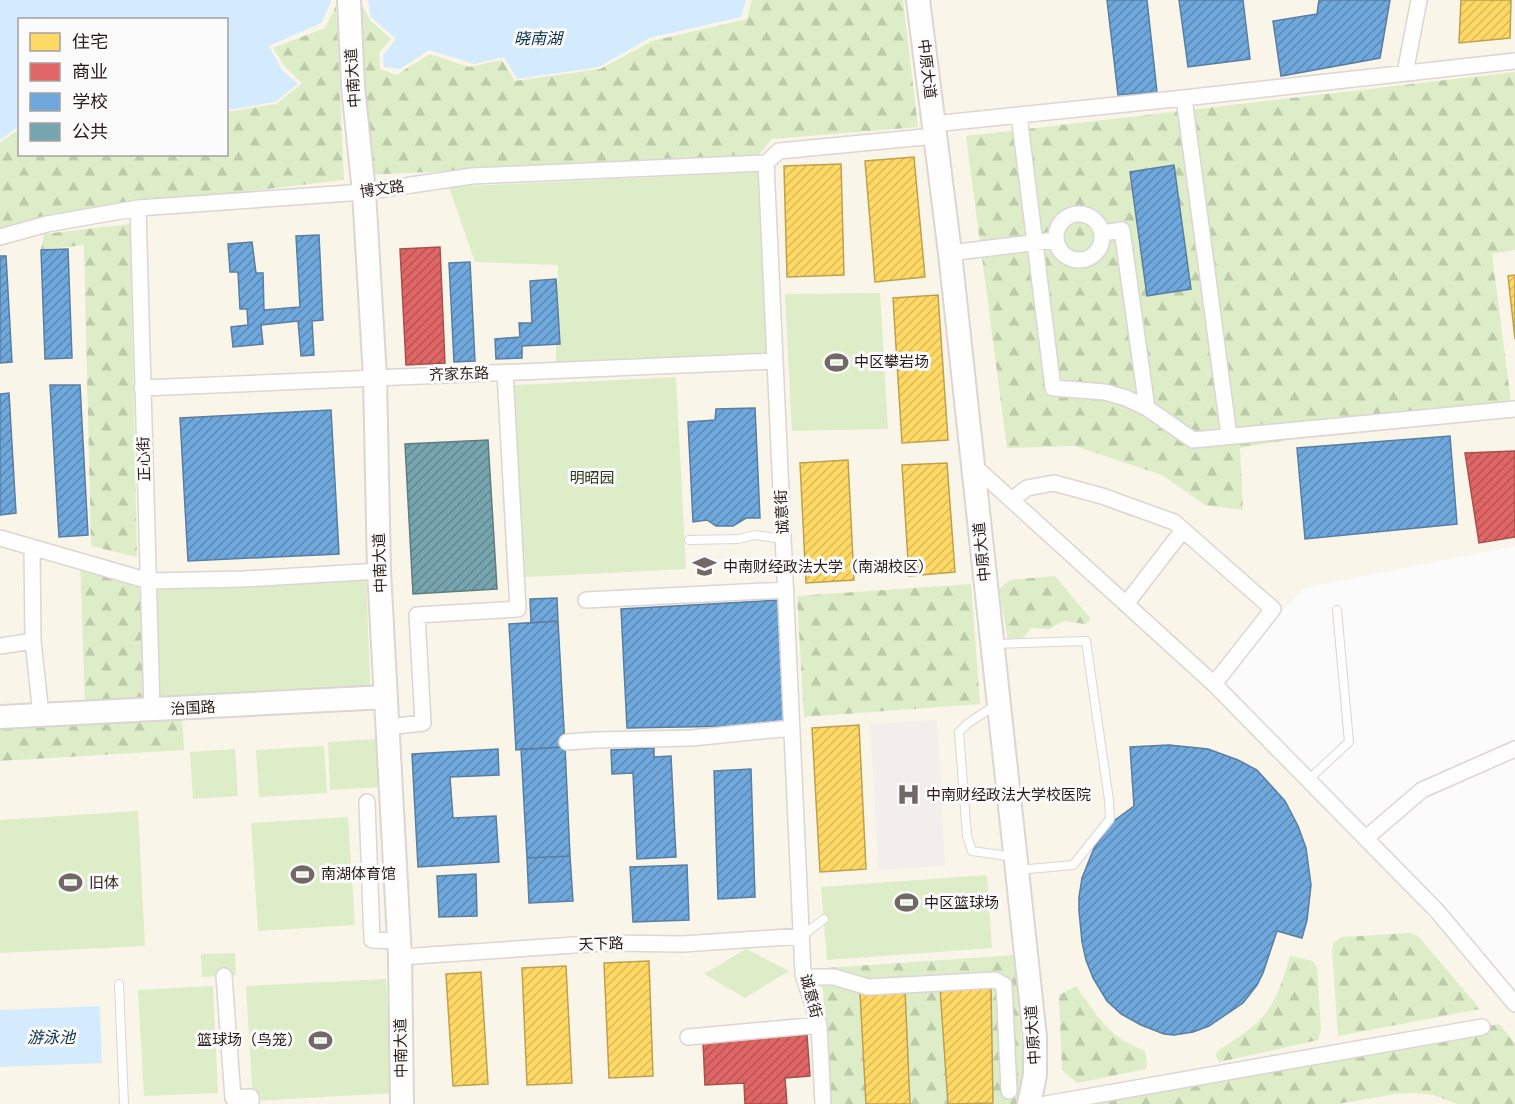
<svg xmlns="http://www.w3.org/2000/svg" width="1515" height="1104" viewBox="0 0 1515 1104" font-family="'DM Sans','Noto Sans SC',sans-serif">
	<defs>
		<pattern id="forest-firs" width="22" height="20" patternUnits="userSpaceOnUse" patternTransform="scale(1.5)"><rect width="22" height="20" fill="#dcedc8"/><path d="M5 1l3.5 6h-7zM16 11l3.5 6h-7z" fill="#bdcbab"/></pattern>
		<pattern id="homes-hatch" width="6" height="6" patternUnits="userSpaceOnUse" patternTransform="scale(1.5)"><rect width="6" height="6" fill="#ffd966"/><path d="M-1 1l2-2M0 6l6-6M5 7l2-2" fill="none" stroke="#dbba58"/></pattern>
		<pattern id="shops-hatch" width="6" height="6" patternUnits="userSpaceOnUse" patternTransform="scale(1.5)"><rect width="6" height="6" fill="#e06666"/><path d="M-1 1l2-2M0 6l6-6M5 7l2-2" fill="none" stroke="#b65353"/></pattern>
		<pattern id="schools-hatch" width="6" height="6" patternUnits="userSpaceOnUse" patternTransform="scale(1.5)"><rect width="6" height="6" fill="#6fa8dc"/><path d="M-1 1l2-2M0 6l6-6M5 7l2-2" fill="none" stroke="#5b88b1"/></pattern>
		<pattern id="public-hatch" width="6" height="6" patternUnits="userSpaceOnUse" patternTransform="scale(1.5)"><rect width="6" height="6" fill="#76a5af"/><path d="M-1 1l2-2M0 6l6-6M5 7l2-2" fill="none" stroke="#61868d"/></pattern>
	</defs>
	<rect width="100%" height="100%" fill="#fbfbfb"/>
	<path fill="#faf5e9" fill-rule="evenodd" d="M0,0H1515V546L1304,588L1214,684L1515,1010V1104H0ZM20,20H226V154H20Z"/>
	<path fill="#f3edeb" d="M937,720L945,866L879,870L870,724Z"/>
	<path fill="#dcedc8" d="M759,172L769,354L556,362L558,265L475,262L449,187Z
		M880,293L888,429L792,431L785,294Z
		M676,377L686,569L507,578L498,386Z
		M366,579L371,704L160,716L155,590Z
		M377,739L380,787L330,790L328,742Z
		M324,746L327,793L259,797L256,750Z
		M235,749L238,796L193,799L190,752Z
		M138,811L145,946L0,953V820Z
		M348,817L355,925L258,931L251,823Z
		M987,875L992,948L827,960L821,887Z
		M746,949L789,971L745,998L704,974Z
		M235,953L236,975L202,977L201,954Z
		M386,979L394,1093L253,1101L246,986Z
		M213,986L218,1093L144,1096L138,990Z"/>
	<path fill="url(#forest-firs)" d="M752,0H903L918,127L772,139L757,157L365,175L360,1L370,20L391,39L379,53L380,69L396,75L430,54L469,67L502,60L515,81L600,69L652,41L747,19Z
		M336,6L344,180L129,205L0,232V143L19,129L20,154H226L227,112L276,104L302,83L285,67L273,48L325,28Z
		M1515,72V250L1492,254L1511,402L1240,448L1243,510L1205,505L1162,475L1075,446L1007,448L966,136Z
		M130,224L137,557L91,546L84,245L41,250L44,234Z
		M80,556L138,572L147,706L85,709Z
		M1055,576L1091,619L1086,624L1063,621L1050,629L1031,628L1023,638L1008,640L999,589L1010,580Z
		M971,584L980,704L804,717L797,596Z
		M182,714L184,750L0,761V724Z
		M1411,933L1418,936L1480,1009L1338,1036L1332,950L1334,942L1342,937Z
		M1016,955L1024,1085L1021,1104H828L823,990L811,969Z
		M1290,956L1313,961L1317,967L1321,1029L1318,1040L1219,1062L1216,1056L1217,1051C1266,1021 1274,1011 1290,956Z
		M1076,986C1099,1018 1107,1036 1145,1051L1147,1064L1145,1069L1077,1083L1062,1070L1059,995Z
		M1499,1024L1515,1043V1104H1457L1434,1095L1416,1093L1395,1094L1338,1104H1093L1092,1098Z"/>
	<path fill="#d4eafd" d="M0,0H332L321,23L269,46L282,70L298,84L275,102L227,110L226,20H20L19,126L0,140Z
		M368,0H746L741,17L649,38L599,67L517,79L504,57L474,64L429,50L400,69L384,67L383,55L396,39L371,17Z
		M100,1006L102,1063L0,1067V1010Z"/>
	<path fill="url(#homes-hatch)" stroke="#bea04e" stroke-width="1.5" d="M1461,0H1511L1510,38L1459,43Z
		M914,157L925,277L875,282L865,161Z
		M841,164L844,275L787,277L784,166Z
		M1515,275V339L1508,276Z
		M938,295L948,440L902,443L893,298Z
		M848,460L854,580L806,583L800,463Z
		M947,463L955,572L909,576L902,465Z
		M859,725L866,869L820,872L812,728Z
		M649,961L653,1076L609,1078L604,963Z
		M566,966L572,1083L527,1085L522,968Z
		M481,972L488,1084L453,1086L446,974Z
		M991,987L993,1103L948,1104L940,988Z
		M905,989L910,1104H866L860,993Z"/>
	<path fill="url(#shops-hatch)" stroke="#a9504e" stroke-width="1.5" d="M440,247L445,363L406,365L400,249Z
		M1515,451V537L1479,543L1465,453Z
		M807,1035L810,1076L785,1078L787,1104H745L744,1083L705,1085L703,1042Z"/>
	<path fill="url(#schools-hatch)" stroke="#5a7ea1" stroke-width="1.5" d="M1107,0H1147L1157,92L1118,95Z
		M1179,0H1243L1250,59L1188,67Z
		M1319,0H1390L1380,58L1281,76L1273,21L1317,14Z
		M1174,165L1191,289L1147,296L1130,172Z
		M319,235L323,320L312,321L314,355L301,356L298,321L261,325L263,344L233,347L231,327L248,325L247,309H240L238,272H230L228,244L252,242L256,273H263L264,310L300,307L296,236Z
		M68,249L72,358L45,359L41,250Z
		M0,256H6L12,362L0,363Z
		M470,262L475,361L454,362L449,263Z
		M556,279L560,344L522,346V358L496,359L495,339L520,337L519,323H532L530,281Z
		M50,385H80L88,535L59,537Z
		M9,393L16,513L0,515V394Z
		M755,408L760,518H746L733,526H716L707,520L693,522L688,422L715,420L716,409Z
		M331,410L339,554L188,561L180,418Z
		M1450,436L1457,524L1305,539L1297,448Z
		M557,598L558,621L531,623L530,599Z
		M780,600L786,725L627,728L621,609Z
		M558,621L565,747L516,750L509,624Z
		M1169,745L1208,749L1238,760L1257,770L1285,801L1298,826L1306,848L1311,885L1307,920L1302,938L1277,931L1263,973L1257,985L1243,1003L1209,1026L1193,1032L1174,1035L1164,1034L1141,1025L1121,1014L1107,1001L1093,978L1086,960L1082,942L1079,911V897L1082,878L1094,848L1111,823L1134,806L1130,747Z
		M565,747L570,856L527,858L521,749Z
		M654,748V757L671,756L676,857L637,859L633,773L612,774L611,750Z
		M498,749L499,775L450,777L453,818L496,816L499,862L418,867L412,754Z
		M751,769L755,897L718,899L714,771Z
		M570,856L573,901L529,903L527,858Z
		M687,865L689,920L633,922L630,867Z
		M476,874L477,916L439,917L437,876Z"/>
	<path fill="url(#public-hatch)" stroke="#5f7c81" stroke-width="1.5" d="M488,440L497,589L413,594L405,444Z"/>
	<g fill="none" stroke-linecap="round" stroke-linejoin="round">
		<defs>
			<path id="lane" d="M689,540L738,539L755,535L783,539
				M994,644L1086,641L1109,800L1110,819L1073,865L1018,870
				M994,706L967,724L959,732L967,836L972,851L1014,857
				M1308,780L1349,742L1337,610
				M802,936L824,919
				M119,984L124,1104"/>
			<path id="street" d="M1405,73L1419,0
				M1184,98L1515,61
				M934,124L1019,115
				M138,208L152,710
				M1056 237a23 23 0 1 1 46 0a23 23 0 1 1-46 0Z
				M1103,233L1122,230L1147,408
				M0,237L47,224L138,208L364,192L472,176L766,163
				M950,253L1056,240
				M142,388L775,361
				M1229,436L1184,98L1019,115L1053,388L1105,392L1126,398L1147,408L1193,440L1515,409
				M973,465L1214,684L1437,911L1515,1004
				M1011,500L1027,488L1054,483L1102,496L1174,522L1273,609L1214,684
				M0,538L149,581L244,579L379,571
				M32,547L33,641L41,715
				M586,600L786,590
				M1126,604L1183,530
				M0,646L33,641
				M388,727L423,723L417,615L518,609L505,372
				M567,742L596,740L692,738L782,729L792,731
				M367,802L372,940L399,941
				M1366,838L1422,790L1515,749
				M400,957L604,943L683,944L802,936
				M224,976L233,1098L251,1097V1104
				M804,977H834L868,987L995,980L1004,985L1009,1091
				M688,1037L819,1025
				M823,1104L819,1025L803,974L766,163L779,151L935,136
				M1046,1104L1482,1027"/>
			<path id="secondary" d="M349,0L353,87L364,192L375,377L379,571L400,957L402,1104
				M918,0L950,253L1035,1037V1075L1029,1104
				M0,717L386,697"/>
		</defs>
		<use href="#lane" stroke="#dcd5d2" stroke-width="10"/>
		<use href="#street" stroke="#dcd5d2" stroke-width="18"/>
		<use href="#secondary" stroke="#dcd5d2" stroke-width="26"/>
		<use href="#lane" stroke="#fefefe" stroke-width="8"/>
		<use href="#street" stroke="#fefefe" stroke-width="15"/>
		<use href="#secondary" stroke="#fefefe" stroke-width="22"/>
	</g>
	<defs>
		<symbol id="stadium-bare" viewBox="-9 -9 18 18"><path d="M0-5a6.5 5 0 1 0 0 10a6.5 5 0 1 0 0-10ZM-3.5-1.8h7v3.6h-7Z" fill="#726967" stroke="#fbfbfb" stroke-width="2.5" paint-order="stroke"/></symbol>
		<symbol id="university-bare" viewBox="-9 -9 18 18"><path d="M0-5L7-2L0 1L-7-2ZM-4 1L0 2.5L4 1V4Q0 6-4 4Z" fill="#726967" stroke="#fbfbfb" stroke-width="2.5" paint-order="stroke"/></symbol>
		<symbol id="hospital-bare" viewBox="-9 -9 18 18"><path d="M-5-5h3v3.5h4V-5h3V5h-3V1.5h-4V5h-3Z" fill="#726967" stroke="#fbfbfb" stroke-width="2.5" paint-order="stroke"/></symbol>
	</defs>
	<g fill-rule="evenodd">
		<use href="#stadium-bare" x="820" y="346" width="33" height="33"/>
		<use href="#university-bare" x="688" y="550" width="33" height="33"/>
		<use href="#hospital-bare" x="892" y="778" width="33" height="33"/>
		<use href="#stadium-bare" x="286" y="858" width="33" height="33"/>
		<use href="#stadium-bare" x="54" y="866" width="33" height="33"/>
		<use href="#stadium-bare" x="890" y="886" width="33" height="33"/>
		<use href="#stadium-bare" x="304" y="1024" width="33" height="33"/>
	</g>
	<g text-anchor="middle" stroke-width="6" stroke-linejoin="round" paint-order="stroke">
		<g font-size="15" fill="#281b17" stroke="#fbfbfb">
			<text transform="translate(927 69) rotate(83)" y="5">中原大道</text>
			<text transform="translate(353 78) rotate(-94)" y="5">中南大道</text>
			<text transform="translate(382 189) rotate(-8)" y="5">博文路</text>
			<text transform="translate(459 374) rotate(-2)" y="5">齐家东路</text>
			<text transform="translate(144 459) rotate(-92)" y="5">正心街</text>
			<text transform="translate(782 512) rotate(-93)" y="5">诚意街</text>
			<text transform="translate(982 552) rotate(-96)" y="5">中原大道</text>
			<text transform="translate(380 563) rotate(-92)" y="5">中南大道</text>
			<text transform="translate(193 708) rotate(-3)" y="5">治国路</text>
			<text transform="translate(601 944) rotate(-2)" y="5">天下路</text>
			<text transform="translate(811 996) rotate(75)" y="5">诚意街</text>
			<text transform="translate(1033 1035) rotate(-94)" y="5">中原大道</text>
			<text transform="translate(401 1048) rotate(-91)" y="5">中南大道</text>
		</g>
		<g font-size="15" fill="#281b17" stroke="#fbfbfb" text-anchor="start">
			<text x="854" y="367">中区攀岩场</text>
			<text x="723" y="572">中南财经政法大学（南湖校区）</text>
			<text x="926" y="800">中南财经政法大学校医院</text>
			<text x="321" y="879">南湖体育馆</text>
			<text x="89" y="888">旧体</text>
			<text x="924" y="908">中区篮球场</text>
			<text x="302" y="1045" text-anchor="end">篮球场（鸟笼）</text>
		</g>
		<g font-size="15" fill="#2b3b16" stroke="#fbfbfb">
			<text x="592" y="483">明昭园</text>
		</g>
		<g font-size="16" font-style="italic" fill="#0b2f4a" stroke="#fbfbfb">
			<text x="538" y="44">晓南湖</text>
			<text x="51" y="1043">游泳池</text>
		</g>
	</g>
	<rect x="18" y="18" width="210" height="138" fill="#fbfbfb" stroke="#a7a1a0" stroke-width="1.5"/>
	<rect x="30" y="33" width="30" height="18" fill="#ffd966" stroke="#a7a1a0" stroke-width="1.5"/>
	<text x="72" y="48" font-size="18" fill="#281b17">住宅</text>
	<rect x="30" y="63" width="30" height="18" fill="#e06666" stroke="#a7a1a0" stroke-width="1.5"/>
	<text x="72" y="78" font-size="18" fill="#281b17">商业</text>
	<rect x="30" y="93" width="30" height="18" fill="#6fa8dc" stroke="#a7a1a0" stroke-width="1.5"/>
	<text x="72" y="108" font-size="18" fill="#281b17">学校</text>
	<rect x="30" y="123" width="30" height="18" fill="#76a5af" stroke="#a7a1a0" stroke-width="1.5"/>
	<text x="72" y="138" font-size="18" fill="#281b17">公共</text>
</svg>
